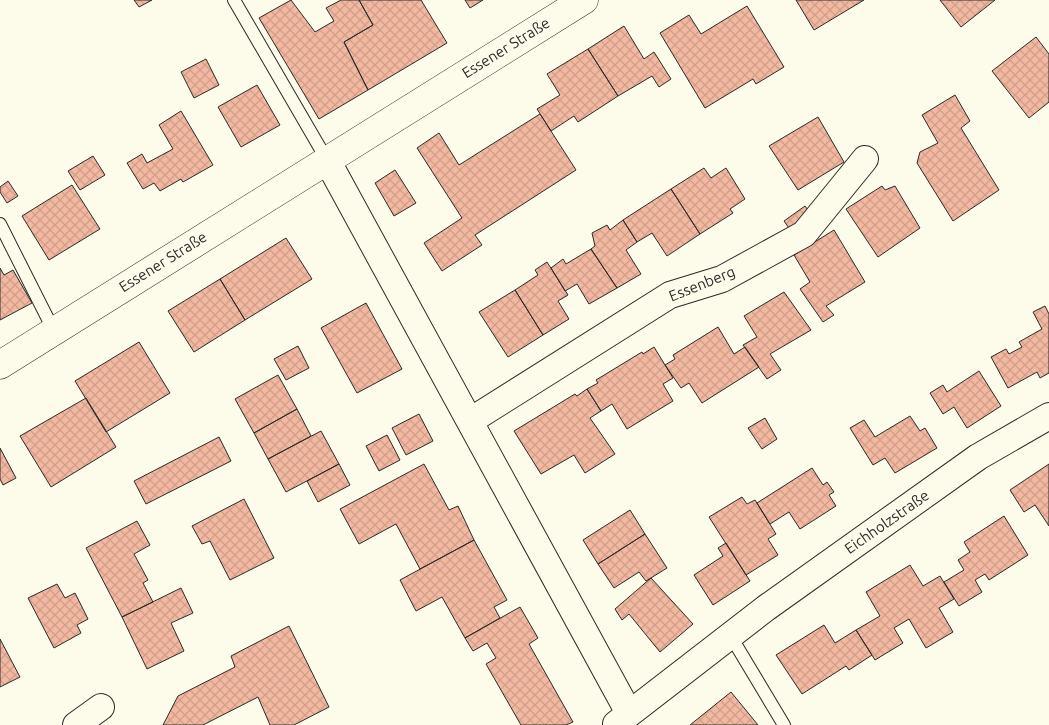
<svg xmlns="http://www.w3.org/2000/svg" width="1049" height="725" viewBox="0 0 1049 725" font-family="Ubuntu,sans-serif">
	<defs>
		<pattern id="building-cross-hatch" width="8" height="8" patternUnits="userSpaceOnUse" patternTransform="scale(1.25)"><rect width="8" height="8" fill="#f2b8a0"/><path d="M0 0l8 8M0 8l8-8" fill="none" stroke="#d09e8a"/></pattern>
	</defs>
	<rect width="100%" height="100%" fill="#fdfbea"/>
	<path fill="url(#building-cross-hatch)" stroke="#2b2b2b" d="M134,0H152L139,7Z
		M291,0L315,32L334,21L326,8L341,0H359L373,25L344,42L368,90L319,119L259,18Z
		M359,0H421L447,43L368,90L344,42L373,25Z
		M465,0H483L470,8Z
		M796,0H864L814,30Z
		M940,0H995L961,27Z
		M747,6L784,67L756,84L753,79L705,108L660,33L689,15L701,34Z
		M624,26L644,59L654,52L671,79L659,87L652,76L618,96L588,49Z
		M1036,37L1049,54V102L1029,118L992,71Z
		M588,49L618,96L578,122L574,116L551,131L537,109L560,95L547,74Z
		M206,59L219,85L194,98L181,72Z
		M257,85L280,125L241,147L218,107Z
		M955,95L970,121L961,128L999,190L953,221L917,163L920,152L938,143L922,115Z
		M181,111L213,165L183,182L181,179L160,191L154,183L143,189L127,163L142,154L147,163L173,149L159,125Z
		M540,114L576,170L475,235L482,245L442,271L424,243L462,218L417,148L439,133L459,165Z
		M818,117L844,162L798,190L769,146Z
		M93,156L105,175L80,190L68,171Z
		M704,168L711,178L726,168L745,199L730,209L733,213L700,234L671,189Z
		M395,170L416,203L394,216L375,183Z
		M8,181L18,196L7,203L0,192V187Z
		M72,185L100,229L49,260L22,216Z
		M882,186L885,190L895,186L920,228L878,257L846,209Z
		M671,189L700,234L667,256L652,233L637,242L623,220Z
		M805,206L813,217L791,231L784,221Z
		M623,220L637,242L626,250L641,274L617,288L591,249L595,246L592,233L607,225L610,230Z
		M834,230L865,282L826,306L834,315L823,322L800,289L810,282L794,255Z
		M286,238L312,279L245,320L220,279Z
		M591,249L617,288L589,304L577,284L565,291L551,268L563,259L566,264Z
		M547,262L568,295L558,301L569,319L543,335L515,290L538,275L535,270Z
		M0,268L4,275L13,270L32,303L0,320Z
		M220,279L245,320L194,352L168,311Z
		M515,290L543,335L508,357L479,312Z
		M784,292L811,330L770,354L781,370L767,379L743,345L757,337L744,316Z
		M366,303L402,369L357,393L321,328Z
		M1045,306L1049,314V373L1040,378L1037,372L1008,388L991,357L1006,349L1009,354L1022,347L1019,342L1042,329L1033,312Z
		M718,327L734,354L745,347L759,367L702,403L689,383L681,388L665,365L675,359L673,355Z
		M139,342L170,393L106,432L75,381Z
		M298,346L309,368L286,380L274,359Z
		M654,347L673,378L663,384L673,401L627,429L612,404L601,411L587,389L598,383L596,380L642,352L643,354Z
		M979,371L1001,406L967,428L954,407L943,414L930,393L943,385L947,392Z
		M278,375L297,409L254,433L235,399Z
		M587,389L601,411L590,418L615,454L585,473L574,455L541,474L514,431L575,394L577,396Z
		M86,398L116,447L51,487L20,436Z
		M297,409L311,436L268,459L254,433Z
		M419,414L433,441L406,455L392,428Z
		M910,416L920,431L925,428L937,448L895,473L885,458L873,465L850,428L864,420L875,437Z
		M765,418L777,439L762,449L748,428Z
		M321,431L339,464L286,492L268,459Z
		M387,435L400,460L379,471L366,446Z
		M219,437L231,461L146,504L134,481Z
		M0,448L16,478L3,485L0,479Z
		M339,464L350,485L318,502L307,481Z
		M424,464L449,510L458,506L474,540L420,569L396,524L359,544L340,509Z
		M1049,464V526L1035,505L1024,512L1010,490Z
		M812,468L823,485L827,482L834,492L829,495L836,506L800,529L789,512L770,524L757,503Z
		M742,497L747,504L755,500L776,534L768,539L778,555L746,575L709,517Z
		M244,499L274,558L230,580L210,541L202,544L192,526Z
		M630,510L645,534L598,564L583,540Z
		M1004,516L1028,555L989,580L985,574L975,580L982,592L959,606L944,582L964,570L958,560L970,552L964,542Z
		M137,521L150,545L134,554L148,580L143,583L153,602L122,617L86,548Z
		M645,534L667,568L646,581L639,572L614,588L598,564Z
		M474,540L507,600L494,607L500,618L465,638L442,597L416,611L400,580Z
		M726,543L750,581L713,605L694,575L723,556L718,548Z
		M910,565L923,586L940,576L954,599L939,608L953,632L926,648L909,619L894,628L903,643L875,660L856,630L880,616L866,592Z
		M651,578L693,624L660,652L629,614L622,620L615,609Z
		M57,584L65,598L75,593L88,619L77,625L81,633L54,648L28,598Z
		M181,588L193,613L171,623L184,651L147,669L122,617Z
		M520,607L538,638L529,644L573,722L566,725H521L486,664L496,658L487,643L473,651L465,638Z
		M824,625L835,643L856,630L872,655L849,670L846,666L802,694L776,655Z
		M289,626L329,707L294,725H270L258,697L203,725H163L178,696L235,667L231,656Z
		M0,639L20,677L0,687Z
		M731,692L758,725H690Z"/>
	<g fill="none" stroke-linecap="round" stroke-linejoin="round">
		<defs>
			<path id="service" d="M234,0L327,160
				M0,224L54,331
				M730,635L784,725"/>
			<path id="minor" d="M327,160L629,713
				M470,421L670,295L722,279L804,234L865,159
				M616,724L766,608L978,457L1049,416
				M76,725L101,707"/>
			<path id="tertiary" d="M0,365L584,0"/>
		</defs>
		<use href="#service" stroke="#2b2b2b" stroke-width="14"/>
		<use href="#minor" stroke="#2b2b2b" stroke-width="28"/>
		<use href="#tertiary" stroke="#2b2b2b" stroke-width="29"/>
		<use href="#service" stroke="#fdfbea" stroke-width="12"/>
		<use href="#minor" stroke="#fdfbea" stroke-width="26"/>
		<use href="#tertiary" stroke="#fdfbea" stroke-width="28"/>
	</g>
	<g text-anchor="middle" stroke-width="4" stroke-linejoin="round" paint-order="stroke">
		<g font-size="15" fill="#2b2b2b" stroke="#fdfbea">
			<text transform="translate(506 48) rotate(-32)" y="5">Essener Straße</text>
			<text transform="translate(163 262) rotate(-32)" y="5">Essener Straße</text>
			<text transform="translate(702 284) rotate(-22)" y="5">Essenberg</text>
			<text transform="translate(887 522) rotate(-35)" y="5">Eichholzstraße</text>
		</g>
	</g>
</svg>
